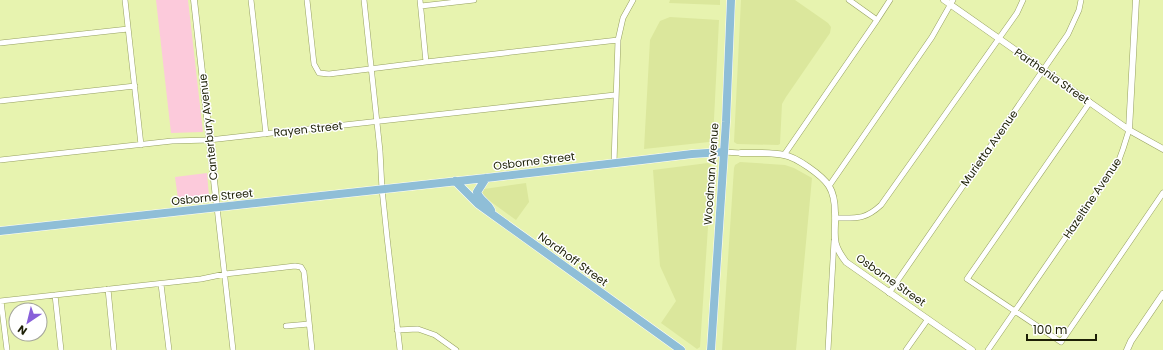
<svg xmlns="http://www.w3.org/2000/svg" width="1163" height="350" viewBox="0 0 1163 350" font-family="Poppins,sans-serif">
	<rect width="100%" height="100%" fill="#e7f3af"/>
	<path fill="#dbe79c" d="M670,0H720V5L669,3Z
		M741,0H795L828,23L831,27L830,33L786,97L782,104L780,144L778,145L737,144L734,142Z
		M670,17L719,20L713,139L712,141L709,142L644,149L650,40L660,21Z
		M740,162L785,165L794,168L812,178L796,350H722L734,168L735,165Z
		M708,163L710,164L712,167L700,347L697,349L661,323L676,301L660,266L653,170Z
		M526,183L529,202L516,220L483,196L482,192L484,189Z"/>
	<path fill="#fccadb" d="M156,0H188L203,132L171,133Z
		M207,173L209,196L178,199L175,177Z"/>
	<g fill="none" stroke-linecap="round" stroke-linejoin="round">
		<defs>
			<path id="minor" d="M125,0L141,145
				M251,0L266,134
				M307,0L314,64L319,73L329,74L426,62L618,40
				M364,0L380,151L382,189L387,237L400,350
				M420,0L426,62
				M849,0L877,20
				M421,6L474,0
				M0,43L128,29
				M0,101L135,86
				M1090,102L967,279L1061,342L1163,193
				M723,152L741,153
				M784,155L877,20L890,0
				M0,160L172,141L209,140L615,95
				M614,163L618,40L623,18L633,0
				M829,186L932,37L953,0
				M217,207L233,350
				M835,218C856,218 865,220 881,205L1017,13L1023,0
				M161,284L169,350
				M108,289L114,350
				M889,293L1068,34L1079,10L1081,0
				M55,295L61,350
				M0,301L201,279L225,274L295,266L301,267L304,272L312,350
				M1,301L7,350
				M286,326L309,324
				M397,330L418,329L435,335L456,350
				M828,350L834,241
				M906,350L928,319
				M988,350L1119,160L1123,149L1129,130"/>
			<path id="tertiary" d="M194,0L217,207
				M944,0L1129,130L1163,149
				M1129,130L1136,0
				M741,153C754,153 771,152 784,155C796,157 822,175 829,186C834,194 835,203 835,213C836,236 830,241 846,262L972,350
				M1127,350L1131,341L1163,294"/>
			<path id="primary" d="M486,178L477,192C480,201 487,202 491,210
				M455,181L478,204L681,350
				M0,231L486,178L642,160L692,154L723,152
				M711,350L726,122L731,0"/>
		</defs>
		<use href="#minor" stroke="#96a061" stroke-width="6"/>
		<use href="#tertiary" stroke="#96a061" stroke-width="7"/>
		<use href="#primary" stroke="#fff" stroke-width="9"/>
		<use href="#minor" stroke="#fff" stroke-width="5"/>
		<use href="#tertiary" stroke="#fff" stroke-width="6"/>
		<use href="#primary" stroke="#8fbed7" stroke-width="8"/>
	</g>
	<g text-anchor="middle" stroke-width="3" stroke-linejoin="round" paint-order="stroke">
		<g font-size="11" fill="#1c1f05" stroke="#fff">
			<text transform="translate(1052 76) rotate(35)" y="4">Parthenia Street</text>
			<text transform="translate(208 127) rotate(-96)" y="4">Canterbury Avenue</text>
			<text transform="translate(308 129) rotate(-6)" y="4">Rayen Street</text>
			<text transform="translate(989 148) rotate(-55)" y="4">Murietta Avenue</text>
			<text transform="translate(534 161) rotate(-7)" y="4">Osborne Street</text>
			<text transform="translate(711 174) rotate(-86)" y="4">Woodman Avenue</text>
			<text transform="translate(212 197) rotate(-6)" y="4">Osborne Street</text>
			<text transform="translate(1092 198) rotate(-56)" y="4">Hazeltine Avenue</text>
			<text transform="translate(573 259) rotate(36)" y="4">Nordhoff Street</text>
			<text transform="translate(891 280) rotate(35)" y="4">Osborne Street</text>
		</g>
	</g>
	<g transform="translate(28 322) rotate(215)"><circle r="19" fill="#ffffff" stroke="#a4a59b"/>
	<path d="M0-3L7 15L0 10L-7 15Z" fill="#885fd9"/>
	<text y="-6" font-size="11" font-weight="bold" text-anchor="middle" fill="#1c1f05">N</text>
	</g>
	<path d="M1027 334v6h69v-6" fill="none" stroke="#1c1f05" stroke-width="2"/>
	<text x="1033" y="334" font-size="12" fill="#1c1f05" stroke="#ffffff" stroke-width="3" paint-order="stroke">100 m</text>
</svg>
